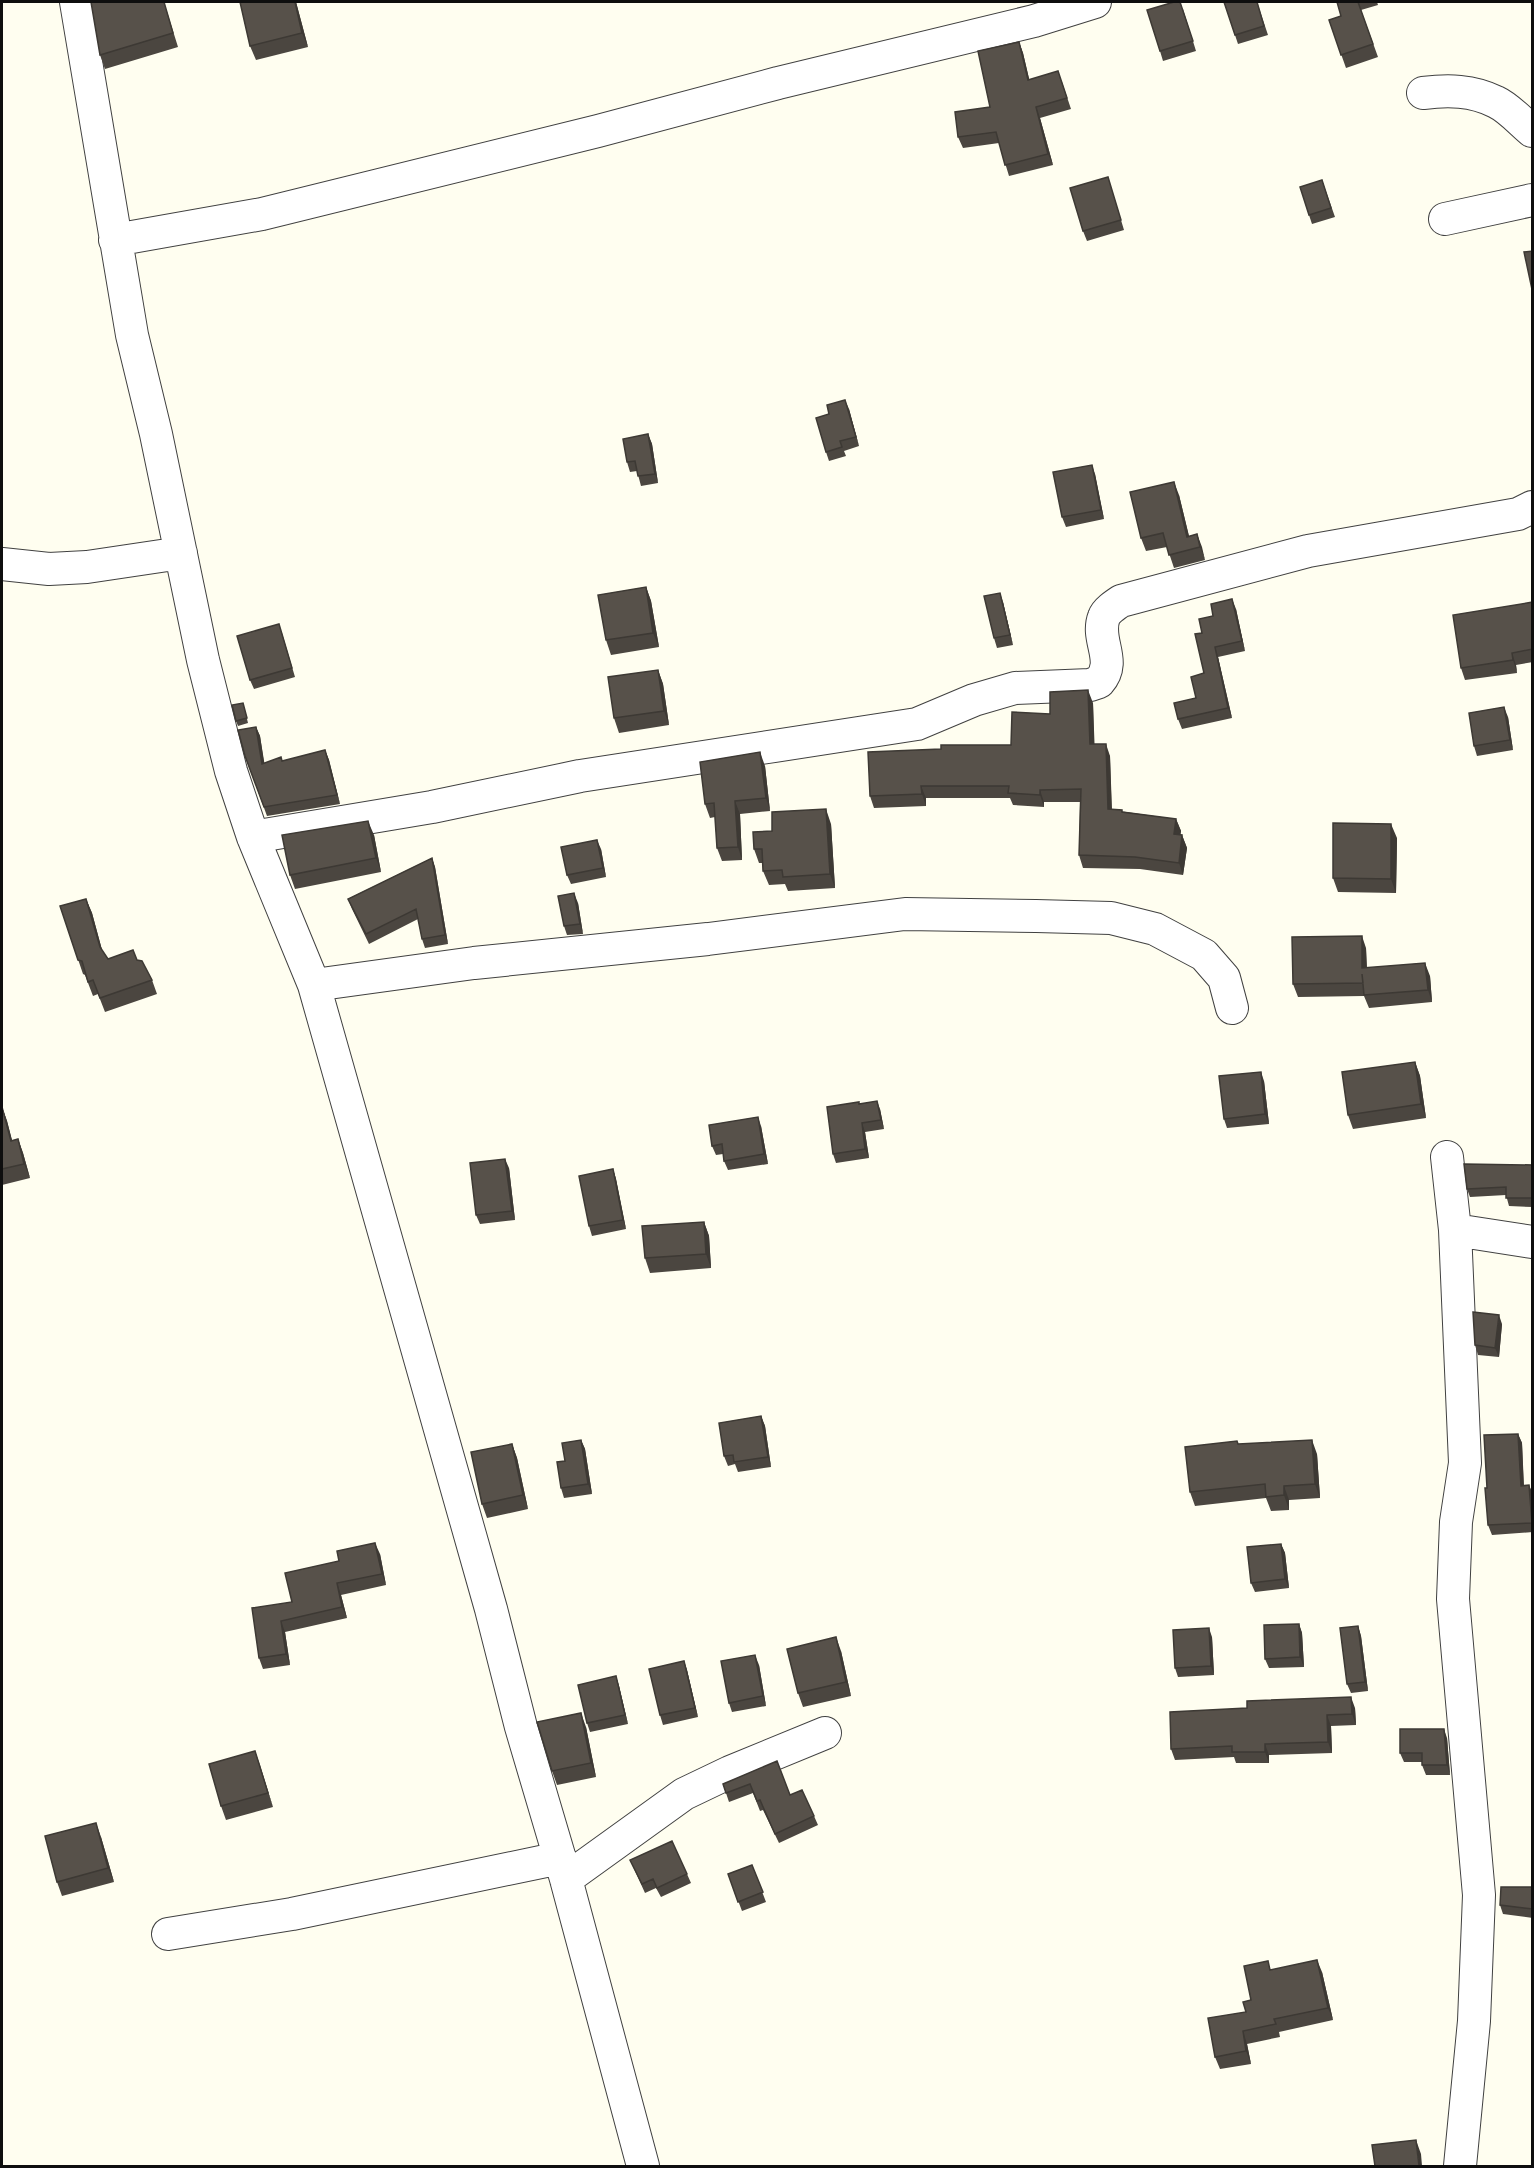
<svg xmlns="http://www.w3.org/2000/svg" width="1534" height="2168" viewBox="0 0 1534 2168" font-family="'PT Serif',serif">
	<rect width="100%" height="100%" fill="#fffef0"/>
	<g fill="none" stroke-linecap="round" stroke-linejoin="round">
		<defs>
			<path id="minor" d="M76,2L132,335L156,434L203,660L231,771L253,837L314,985L491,1609L521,1727L566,1879L643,2166
				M1423,93C1448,90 1472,90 1496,102C1509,108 1521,122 1532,131
				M1445,219L1532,200
				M115,240L262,214L598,131L778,83L1034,21L1095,2
				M2,564L49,569L87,567L181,553
				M253,837L432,807L580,776L917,724L974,700L1015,688L1090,685L1099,682C1118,661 1095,640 1104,617C1106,611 1115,605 1121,601L1308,551L1518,514L1532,507
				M314,985L474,963L708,939L905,914L1036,916L1111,918L1155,929L1204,955L1224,978L1232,1008
				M1447,1157L1455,1230
				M566,1879L684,1794L730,1772L825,1733
				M168,1934L292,1914L560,1858
				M1460,2166L1474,2021L1479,1895L1453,1599L1456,1522L1465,1463L1455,1230L1532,1242"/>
		</defs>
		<use href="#minor" stroke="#414141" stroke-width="34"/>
		<use href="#minor" stroke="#fff" stroke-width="32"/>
	</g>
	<path fill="#4b4640" d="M164,2L178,47L105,69L100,55Z
		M240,2H296L308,47L256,60L250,46Z
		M1224,2H1257L1268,35L1238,44Z
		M1337,2H1377L1378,5L1361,10L1378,57L1346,68L1329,20L1341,16Z
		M1183,9L1196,51L1163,61L1160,51Z
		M1019,42L1023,53L1029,79L1062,82L1071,109L1040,118L1053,165L1009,176L999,143L963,148L958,137L990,107Z
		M1108,177L1124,230L1087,241L1083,231Z
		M1322,180L1335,217L1312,224L1309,215Z
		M849,409L859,446L844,451L846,456L829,461L826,452Z
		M648,434L652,444L658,483L641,486L637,471L630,472L627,462Z
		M1095,474L1104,519L1066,527L1062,517Z
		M1179,495L1189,536L1197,534L1205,560L1174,568L1167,547L1146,551L1141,538Z
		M646,587L651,601L659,647L611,655L606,640Z
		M1003,602L1013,645L997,648L994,638Z
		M1533,602V662L1516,665L1517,673L1465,680L1461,668Z
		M1236,609L1245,651L1218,657L1232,718L1182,729L1178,719L1196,698L1204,673L1202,633L1213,616Z
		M282,633L295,677L254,689L250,680Z
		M658,670L663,684L669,725L619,733L614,718Z
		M243,703L248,723L238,726L236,721Z
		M1093,703L1094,744L1110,756L1112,810L1176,819L1181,831L1180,835H1182L1187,848L1183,875L1140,869L1083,868L1079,855L1080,802H1044V807L1013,805L1010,798H926V806L874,808L870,796L1011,745L1050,714Z
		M1508,717L1513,750L1477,756L1474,746Z
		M256,727L260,736L264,763L282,761L325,750L329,760L340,804L267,816L245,756Z
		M765,766L770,811L740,814L742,860L722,861L717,848L715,817L710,818L705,804Z
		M831,824L835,888L788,891L785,884L769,885L763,871V863H759L754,849L772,831Z
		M374,835L381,872L295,889L290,875Z
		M1397,838L1396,893L1338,892L1333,878Z
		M601,849L606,877L571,884L567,875Z
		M432,858L435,867L448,944L425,948L422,939L418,919L369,944L352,909L348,899Z
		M86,899L92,913L102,950L108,959L137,960L152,980L157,994L105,1012L98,994L93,996L85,975L83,974L60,906Z
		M578,903L583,934L567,935L564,926Z
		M1366,948L1367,968L1430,976L1432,1002L1369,1008L1364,996L1298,997L1293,984Z
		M1415,1062L1420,1076L1426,1118L1353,1129L1348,1115Z
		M1264,1081L1269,1124L1227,1128L1224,1119Z
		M859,1104L880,1109L884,1129L865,1132L869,1158L836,1163L833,1154Z
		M2,1107L7,1121L12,1141L18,1139L23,1153L30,1178L2,1185Z
		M761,1126L768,1164L728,1170L724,1161L723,1154L716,1155L712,1146Z
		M1533,1165V1207L1509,1206L1506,1195L1470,1197L1467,1189Z
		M509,1168L515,1220L480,1224L476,1215Z
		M613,1169L616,1179L626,1229L592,1236L589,1226Z
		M704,1222L709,1236L711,1268L650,1273L645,1258Z
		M1502,1324L1499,1357L1478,1355L1475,1345Z
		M761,1416L765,1426L771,1467L738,1472L735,1464L728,1466L724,1456Z
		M1518,1434L1522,1443L1524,1486L1529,1485L1533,1495V1532L1492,1535L1488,1525L1487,1488Z
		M581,1440L585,1449L592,1494L564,1498L561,1488L565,1461Z
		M512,1444L517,1458L528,1509L487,1518L482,1504Z
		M1238,1444L1317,1454L1320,1498L1289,1500V1510L1271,1511L1266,1498L1195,1506L1190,1492Z
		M1281,1544L1285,1553L1289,1588L1255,1592L1251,1583Z
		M380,1554L386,1585L341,1595L347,1618L285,1632L290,1665L263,1669L259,1658L292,1602Z
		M1299,1624L1302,1633L1304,1667L1269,1668L1265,1659Z
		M1358,1626L1361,1636L1368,1691L1351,1693L1347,1684Z
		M1212,1637L1214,1675L1178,1677L1175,1668Z
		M841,1651L851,1696L803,1707L798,1693Z
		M684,1661L687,1670L698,1717L663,1725L660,1715Z
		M759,1665L766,1706L732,1712L729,1703Z
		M616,1676L619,1686L628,1724L590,1732L587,1723Z
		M1355,1708L1356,1725L1331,1726L1332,1753L1269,1755V1763H1236L1234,1757L1175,1760L1171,1749Z
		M586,1727L596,1777L557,1785L552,1771Z
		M1447,1738L1450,1775H1426L1422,1765V1762H1404L1400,1753Z
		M255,1751L273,1807L226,1820L221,1806Z
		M777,1761L790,1795L814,1816L818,1825L779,1843L763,1810L760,1811L753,1793L729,1802L723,1784Z
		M101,1837L114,1882L62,1896L57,1882Z
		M630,1860L687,1874L691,1883L661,1897L656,1888L645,1893Z
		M752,1865L766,1902L742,1911L728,1874Z
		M1533,1887V1918L1503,1914L1500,1905Z
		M1272,1970L1322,1972L1333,2020L1279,2032L1280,2037L1247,2044L1251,2064L1220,2069L1215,2057L1246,2012L1251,2000Z"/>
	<path fill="#3d3934" d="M295,2H296L308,47L302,33Z
		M1019,42L1023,53L1032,91L1028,80Z
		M1036,107L1040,118L1053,165L1048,154Z
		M845,400L849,409L859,446L856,437Z
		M648,434L652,444L658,483L655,474Z
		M1092,465L1095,474L1104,519L1101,510Z
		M1174,482L1179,495L1192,549L1187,537Z
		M1197,534L1202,547L1205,560L1200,547Z
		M646,587L651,601L659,647L653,633Z
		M1000,593L1003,602L1013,645L1010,635Z
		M1232,599L1236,609L1245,651L1242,641Z
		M1215,647L1218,657L1232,718L1228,708Z
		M1512,653L1516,665L1517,673L1513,660Z
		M658,670L663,684L669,725L664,711Z
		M1088,690L1093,703L1095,757L1090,744Z
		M1504,707L1508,717L1513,750L1510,740Z
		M256,727L260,736L266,773L262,764Z
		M1106,744L1110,756L1112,822L1108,809Z
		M325,750L329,760L340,804L337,795Z
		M760,752L765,766L770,811L766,798Z
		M921,786L926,798V806L922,794Z
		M1040,790L1044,802V807L1040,795Z
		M735,801L740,814L742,860L738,847Z
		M826,809L831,824L835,888L830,874Z
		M1176,819L1181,831L1179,847L1174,834Z
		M368,821L374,835L381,872L376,858Z
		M1391,824L1397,838L1396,893L1391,879Z
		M1182,835L1187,848L1183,875L1179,863Z
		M597,840L601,849L606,877L603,868Z
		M432,858L435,867L448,944L445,935Z
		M574,893L578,903L583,934L580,924Z
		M86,899L92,913L105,961L100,947Z
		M1362,936L1366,948L1367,981L1362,968Z
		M1425,963L1430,976L1432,1002L1428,990Z
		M1415,1062L1420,1076L1426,1118L1421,1104Z
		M1261,1072L1264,1081L1269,1124L1265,1114Z
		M877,1101L880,1109L884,1129L881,1120Z
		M2,1107L7,1121L16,1155L11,1141Z
		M758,1117L761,1126L768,1164L764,1154Z
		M862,1123L865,1132L869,1158L865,1149Z
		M18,1139L23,1153L30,1178L24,1164Z
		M505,1159L509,1168L515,1220L512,1211Z
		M613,1169L616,1179L626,1229L623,1220Z
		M704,1222L709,1236L711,1268L706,1254Z
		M1499,1315L1502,1324L1499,1357L1495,1348Z
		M761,1416L765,1426L771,1467L768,1457Z
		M1518,1434L1522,1443L1524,1495L1521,1486Z
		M581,1440L585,1449L592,1494L588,1484Z
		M1312,1440L1317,1454L1320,1498L1315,1484Z
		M512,1444L517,1458L528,1509L523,1495Z
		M1529,1485L1533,1495V1525L1532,1523Z
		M1284,1486L1289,1500V1510L1284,1495Z
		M375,1543L380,1554L386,1585L382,1574Z
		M1281,1544L1285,1553L1289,1588L1285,1579Z
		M337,1583L341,1595L347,1618L342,1607Z
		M281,1621L285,1632L290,1665L286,1654Z
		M1299,1624L1302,1633L1304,1667L1300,1657Z
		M1358,1626L1361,1636L1368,1691L1365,1682Z
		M1209,1628L1212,1637L1214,1675L1211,1666Z
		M836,1637L841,1651L851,1696L846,1682Z
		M755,1655L759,1665L766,1706L763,1696Z
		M684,1661L687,1670L698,1717L695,1708Z
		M616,1676L619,1686L628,1724L625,1715Z
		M1351,1697L1355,1708L1356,1725L1352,1714Z
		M581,1713L586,1727L596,1777L591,1763Z
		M1327,1715L1331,1726L1332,1753L1328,1742Z
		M1444,1729L1447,1738L1450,1775L1447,1765Z
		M1265,1744L1269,1755V1763L1265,1752Z
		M255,1751L260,1765L273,1807L268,1793Z
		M96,1823L101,1837L114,1882L108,1868Z
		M1317,1960L1322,1972L1333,2020L1328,2008Z
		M1243,2031L1247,2044L1251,2064L1246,2051Z
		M1416,2140L1421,2154L1422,2166H1419Z"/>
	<path fill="#57514a" stroke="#3d3934" stroke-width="1.5" d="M91,2H164L173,33L100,55Z
		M240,2H295L302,33L250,46Z
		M1174,2H1180L1193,41L1160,51L1147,10Z
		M1224,2H1257L1264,26L1235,35Z
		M1337,2H1358L1373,44L1341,55L1329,20L1341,16Z
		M1019,42L1028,80L1058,71L1067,98L1036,107L1048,154L1005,165L996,132L958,137L955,112L990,107L978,51Z
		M1108,177L1121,220L1083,231L1070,188Z
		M1322,180L1331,208L1309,215L1300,187Z
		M1533,251V294L1524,252Z
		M845,400L856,437L840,441L842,447L826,452L816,418L829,414L827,405Z
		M648,434L655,474L638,476L635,461L627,462L623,439Z
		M1092,465L1101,510L1062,517L1053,472Z
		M1174,482L1187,537L1197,534L1200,547L1169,555L1163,533L1141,538L1130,492Z
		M646,587L653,633L606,640L598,595Z
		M1000,593L1010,635L994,638L984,596Z
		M1232,599L1242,641L1215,647L1228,708L1178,719L1174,703L1196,698L1191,677L1204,673L1195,634L1202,633L1199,619L1213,616L1211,604Z
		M1533,602V649L1512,653L1513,660L1461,668L1453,615Z
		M279,624L292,668L250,680L237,636Z
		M658,670L664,711L614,718L608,677Z
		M1088,690L1090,744H1106L1108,809L1122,810V812L1176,819L1174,834L1182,835L1179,863L1135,857L1079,855L1081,789L1040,790V795L1008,793L1009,786H921L922,794L870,796L868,752L941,749V745H1011L1012,712L1050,714V692Z
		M243,703L247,718L236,721L232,705Z
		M1504,707L1510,740L1474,746L1469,713Z
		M256,727L262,764L281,757L282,761L325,750L337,795L264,807L245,756L238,730Z
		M760,752L766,798L735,801L738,847L717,848L714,803L705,804L700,762Z
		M826,809L830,874L783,877L782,870L763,871L762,849H754L753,832L772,831V812Z
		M368,821L376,858L290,875L282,835Z
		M1333,823L1391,824V879L1333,878Z
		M597,840L603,868L567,875L561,847Z
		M432,858L445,935L422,939L416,909L366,934L348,899Z
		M574,893L580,924L564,926L558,896Z
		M86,899L100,947L108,959L133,950L137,960L142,961L152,980L100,998L93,980L88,982L82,961L78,960L60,906Z
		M1362,936V968L1425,963L1428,990L1364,995L1362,974L1363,983L1293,984L1292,937Z
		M1415,1062L1421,1104L1348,1115L1342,1072Z
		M1261,1072L1265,1114L1224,1119L1219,1076Z
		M877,1101L881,1120L862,1123L865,1149L833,1154L827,1107L859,1102V1104Z
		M2,1107L11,1141L18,1139L24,1164L2,1169Z
		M758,1117L764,1154L724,1161L722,1144L712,1146L709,1125Z
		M505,1159L512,1211L476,1215L470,1163Z
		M1464,1164L1533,1165V1198H1506V1187L1467,1189Z
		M613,1169L623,1220L589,1226L579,1176Z
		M704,1222L706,1254L645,1258L642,1226Z
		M1473,1312L1499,1315L1495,1348L1475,1345Z
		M761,1416L768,1457L734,1462L733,1455L724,1456L719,1423Z
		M1518,1434L1521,1486L1529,1485L1532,1523L1488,1525L1485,1488H1487L1484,1435Z
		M581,1440L588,1484L561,1488L557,1462L565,1461L562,1443Z
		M1312,1440L1315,1484L1284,1486V1495L1266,1497L1265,1484L1190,1492L1185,1447L1237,1441L1238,1444Z
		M512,1444L523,1495L482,1504L471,1452Z
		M375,1543L382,1574L337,1583L342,1607L281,1621L286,1654L259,1658L252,1608L292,1602L285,1573L339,1561L337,1551Z
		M1281,1544L1285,1579L1251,1583L1247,1547Z
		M1299,1624L1300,1657L1265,1659L1264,1625Z
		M1358,1626L1365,1682L1347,1684L1340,1628Z
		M1209,1628L1211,1666L1175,1668L1173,1630Z
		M836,1637L846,1682L798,1693L787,1649Z
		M755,1655L763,1696L729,1703L721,1661Z
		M684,1661L695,1708L660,1715L649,1669Z
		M616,1676L625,1715L587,1723L578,1685Z
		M1351,1697L1352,1714L1327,1715L1328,1742L1265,1744V1752H1232V1746L1171,1749L1170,1712L1247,1708V1701Z
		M581,1713L591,1763L552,1771L537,1722Z
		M1400,1729H1444L1447,1765H1422V1753H1400Z
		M255,1751L268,1793L221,1806L209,1764Z
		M777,1761L790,1795L802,1790L814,1816L775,1834L760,1800L757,1801L750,1784L726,1793L723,1784Z
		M96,1823L108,1868L57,1882L45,1836Z
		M672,1841L687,1874L657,1888L653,1879L642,1884L630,1860Z
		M752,1865L763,1892L738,1902L728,1874Z
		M1501,1887H1533V1909L1500,1905Z
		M1317,1960L1328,2008L1274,2019L1276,2024L1243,2031L1246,2051L1215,2057L1208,2018L1246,2012L1243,2002L1251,2000L1244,1966L1268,1961L1270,1970Z
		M1416,2140L1419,2166H1375L1372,2145Z"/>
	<rect width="1534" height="2168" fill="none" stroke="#0e0e0e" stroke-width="6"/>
</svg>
